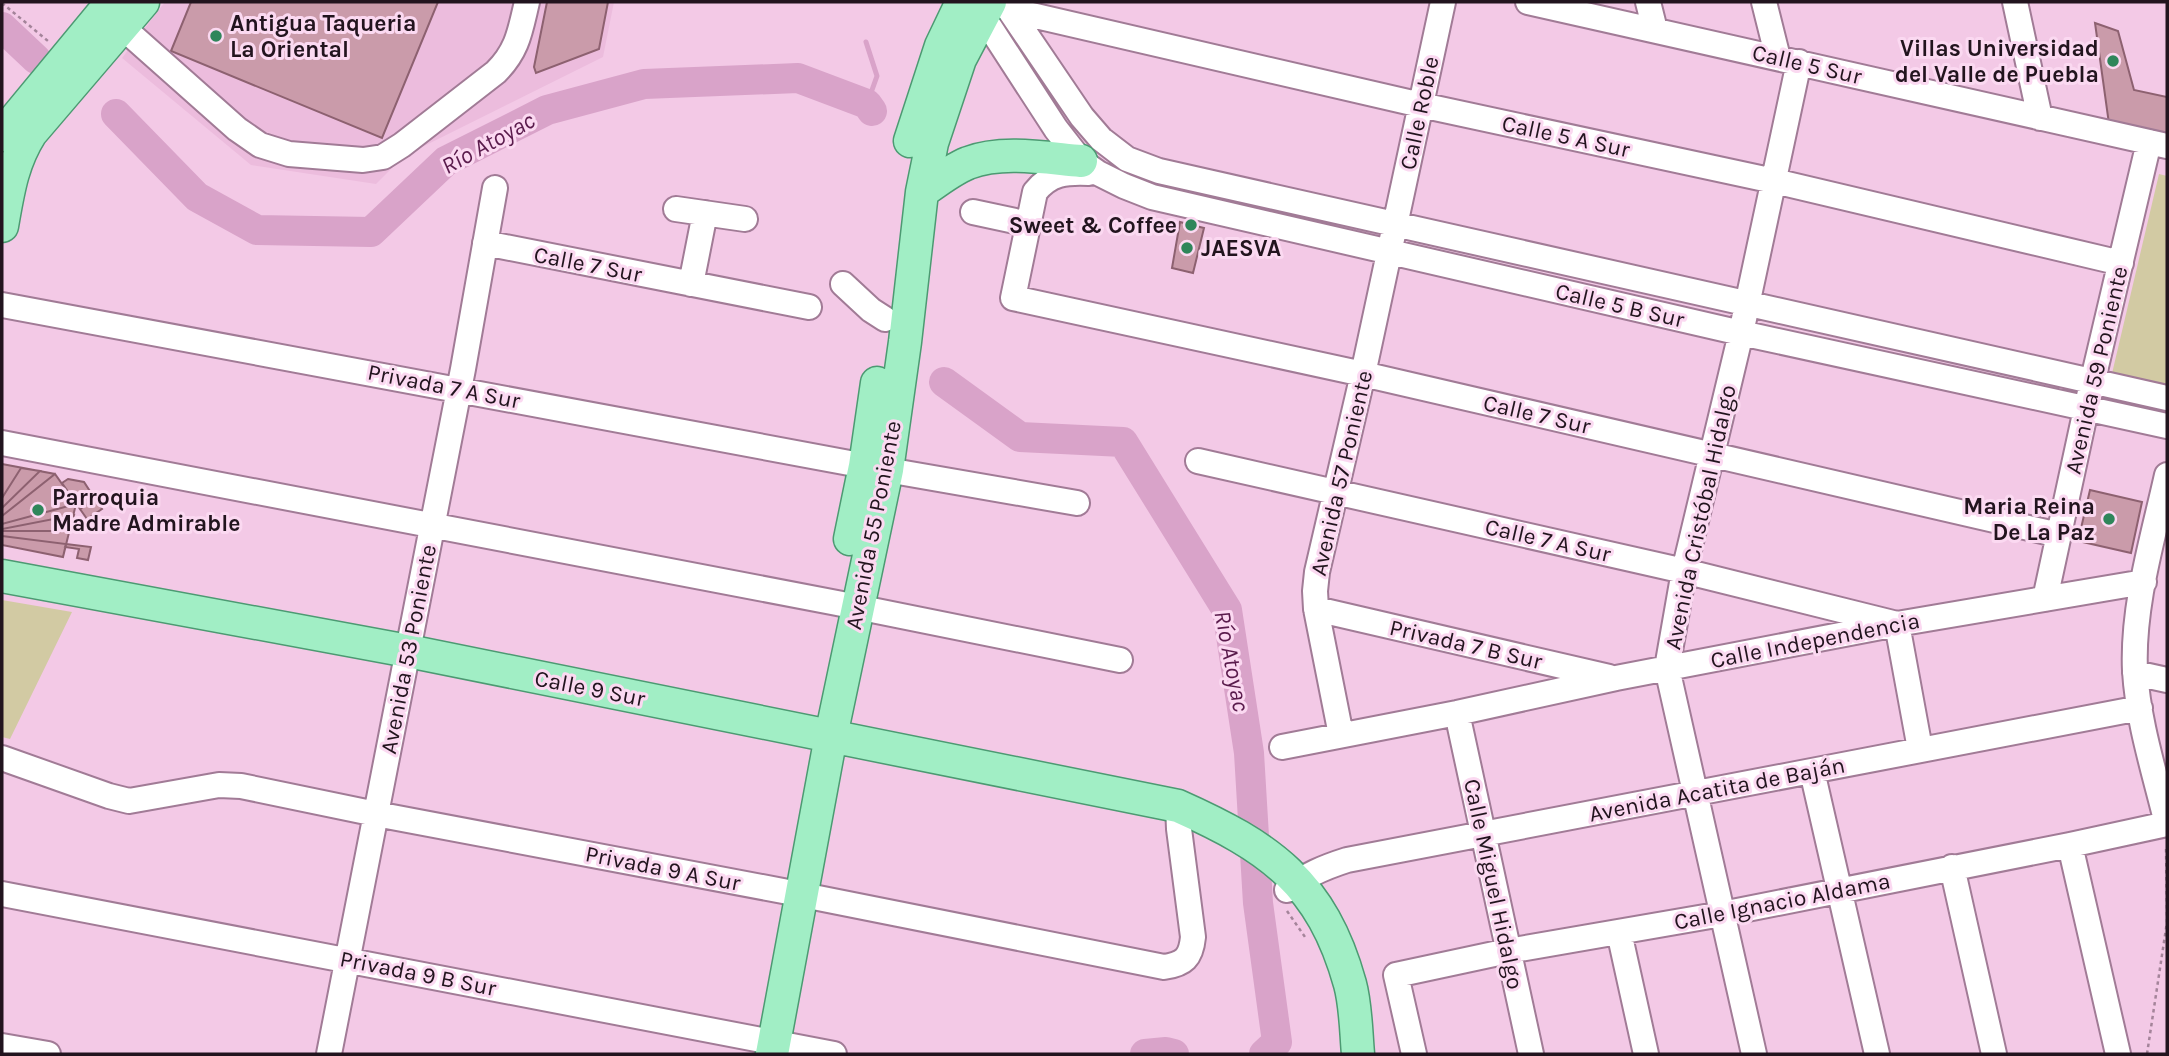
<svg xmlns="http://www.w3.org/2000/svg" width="2169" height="1056" viewBox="0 0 2169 1056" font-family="Karla,sans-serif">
	<rect width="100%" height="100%" fill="#f3c9e6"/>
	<path fill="#ecbcdd" d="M165,2H614L603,57L404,156L376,184L251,165L122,58Z"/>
	<path fill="#d2caa3" d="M2159,174L2167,176V395L2110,382Z
		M2,600L72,612L10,739L2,737Z"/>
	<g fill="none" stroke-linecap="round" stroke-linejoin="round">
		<path stroke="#d9a3c9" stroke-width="5" d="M866,42L877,76L867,104"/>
		<path stroke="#d9a3c9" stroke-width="30" d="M2,27L36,59
			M116,114L197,197L257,230L371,232L446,161L547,110L644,84L798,78L867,104L872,111
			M944,382L1020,437L1123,442L1227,610L1249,753L1258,903L1277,1042L1264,1054
			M1145,1054L1166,1052L1174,1054"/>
	</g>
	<path fill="#ca9baa" stroke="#8d6170" stroke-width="2" d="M191,2H438L382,138L171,51Z
		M547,2H608L599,49L536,73L534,67Z
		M2095,23L2118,31L2134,90L2167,97V136L2109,124Z
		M1180,222L1204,228L1193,273L1172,268Z
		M2,464L55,474L76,504L63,557L2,545Z
		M21,468L40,471L2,508V498Z
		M55,474L76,504L2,524V516Z
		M68,479L84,482L95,499L80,509L62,483Z
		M2090,490L2142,502L2131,553L2078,541Z
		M95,499L102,509L87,519L80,509Z
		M74,515L70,531H2V529Z
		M2,536L66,544L63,557L2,545Z
		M66,544L91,547L88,560L77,558L79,549L65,547Z"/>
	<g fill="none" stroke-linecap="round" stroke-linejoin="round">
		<defs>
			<path id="minor" d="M1004,2L1082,117L1101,139L1127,159L1159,171L2167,398
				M1528,2L2167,146
				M1648,2L1655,30
				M1764,2L1778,58
				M2015,2L2040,118
				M1010,10L1421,105L1774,181L2121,263
				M982,15L1056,129L1081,161L1098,173L1124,186L1152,197L1741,333L2167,426
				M121,26L237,129L260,145L289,154L363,160L383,157L402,145L496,72C518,50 520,31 527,2
				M1089,173C1066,172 1050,173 1035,192L1013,298L1363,374L2059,535
				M676,209L745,219
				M973,212L1029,224
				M485,243L809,307
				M691,284L705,213
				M843,284L871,310L885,319
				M2,305L887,470L1077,503
				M2,443L837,603L1120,660
				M1198,461L1684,571L1897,624L1920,749
				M2045,599L2086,409L2149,142
				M1316,609L1609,677
				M2135,673L2167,680
				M1457,713L1531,1054
				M1341,735L1316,609L1315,591L1317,572L1363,374L1443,2
				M1282,747L1457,713L1616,678L1897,624L2144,582
				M2,758L109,796L129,801L219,785L241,786L376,814L783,891L1164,967C1184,964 1191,958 1193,937L1179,829L1178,806
				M1812,771L1877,1054
				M2070,845L2118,1054
				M1952,867L1994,1054
				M1287,890C1305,875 1325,867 1347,860L2140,708
				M2,894L834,1054
				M1619,932L1646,1054
				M2,1046L48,1054
				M329,1054L463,369L495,188
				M1414,1054L1396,975L1508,951L1722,914L2070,845L2167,824C2155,774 2138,722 2135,671C2132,606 2153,538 2167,475
				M1754,1054L1667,668L1684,571L1741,333L1799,62"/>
			<path id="major" d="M2,135L112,2
				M910,141L941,46L962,2
				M922,192C936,182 951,170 968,163C1002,150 1045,158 1081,161
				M2,226C8,192 12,163 31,133L143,2
				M850,539L865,466L877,383
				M2,576L408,651L1178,806C1270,847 1322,883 1350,984C1356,1006 1356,1032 1358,1054
				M772,1054L831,736L887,470L905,342L922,192L932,143L960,59L990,2"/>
		</defs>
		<use href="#minor" stroke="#a17b96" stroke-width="28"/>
		<use href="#major" stroke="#4c9a72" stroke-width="35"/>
		<path stroke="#a4849a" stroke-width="2.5" stroke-dasharray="3.5 3.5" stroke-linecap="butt" d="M2,3L48,41
			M1287,911L1305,937
			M2147,1054L2167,922L2166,846"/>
		<use href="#minor" stroke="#fff" stroke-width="24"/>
		<use href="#major" stroke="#a1eec5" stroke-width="32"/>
	</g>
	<g fill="#2f865a" stroke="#fbd9f1" stroke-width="2.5">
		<circle cx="216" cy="36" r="7"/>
		<circle cx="2113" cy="61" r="7"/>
		<circle cx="1191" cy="225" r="7"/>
		<circle cx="1187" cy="248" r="7"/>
		<circle cx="38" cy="510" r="7"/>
		<circle cx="2109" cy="519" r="7"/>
	</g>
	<g text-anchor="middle" stroke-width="6" stroke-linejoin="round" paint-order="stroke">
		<g font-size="23" font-weight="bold" fill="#22141e" stroke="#fbd9f1" text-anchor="start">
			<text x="230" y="31">Antigua Taqueria<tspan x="230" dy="26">La Oriental</tspan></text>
			<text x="2099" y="56" text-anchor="end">Villas Universidad<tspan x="2099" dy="26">del Valle de Puebla</tspan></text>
			<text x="1177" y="233" text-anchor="end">Sweet &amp; Coffee</text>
			<text x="1201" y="256">JAESVA</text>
			<text x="52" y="505">Parroquia<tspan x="52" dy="26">Madre Admirable</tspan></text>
			<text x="2095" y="514" text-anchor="end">Maria Reina<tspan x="2095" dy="26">De La Paz</tspan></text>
		</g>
		<g font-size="23" fill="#22141e" stroke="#fbd9f1">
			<text transform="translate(1807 64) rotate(13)" y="8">Calle 5 Sur</text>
			<text transform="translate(1419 113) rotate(-78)" y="8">Calle Roble</text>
			<text transform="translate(1566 136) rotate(12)" y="8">Calle 5 A Sur</text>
			<text transform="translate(588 264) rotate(11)" y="8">Calle 7 Sur</text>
			<text transform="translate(1620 305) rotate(13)" y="8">Calle 5 B Sur</text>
			<text transform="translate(2096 370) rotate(-77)" y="8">Avenida 59 Poniente</text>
			<text transform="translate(444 386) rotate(11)" y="8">Privada 7 A Sur</text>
			<text transform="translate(1537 414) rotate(13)" y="8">Calle 7 Sur</text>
			<text transform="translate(1341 473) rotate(-77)" y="8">Avenida 57 Poniente</text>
			<text transform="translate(1700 517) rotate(-78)" y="8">Avenida Cristóbal Hidalgo</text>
			<text transform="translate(873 525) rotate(-79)" y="8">Avenida 55 Poniente</text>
			<text transform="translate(1548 540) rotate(13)" y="8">Calle 7 A Sur</text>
			<text transform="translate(1815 640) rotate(-11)" y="8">Calle Independencia</text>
			<text transform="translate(1466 644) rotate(13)" y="8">Privada 7 B Sur</text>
			<text transform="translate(408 649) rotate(-79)" y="8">Avenida 53 Poniente</text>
			<text transform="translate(590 688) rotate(11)" y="8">Calle 9 Sur</text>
			<text transform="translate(1717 789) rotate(-11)" y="8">Avenida Acatita de Baján</text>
			<text transform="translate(663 868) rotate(11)" y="8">Privada 9 A Sur</text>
			<text transform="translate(1494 884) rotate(78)" y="8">Calle Miguel Hidalgo</text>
			<text transform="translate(1782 901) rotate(-11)" y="8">Calle Ignacio Aldama</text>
			<text transform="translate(418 973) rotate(11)" y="8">Privada 9 B Sur</text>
		</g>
		<g font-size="24" font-style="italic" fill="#5a1b4c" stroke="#fbd9f1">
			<text transform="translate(488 143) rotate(-29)" y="8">Río Atoyac</text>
			<text transform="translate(1232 661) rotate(79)" y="8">Río Atoyac</text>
		</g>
	</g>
	<rect width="2169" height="1056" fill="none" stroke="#22141e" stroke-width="7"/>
</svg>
